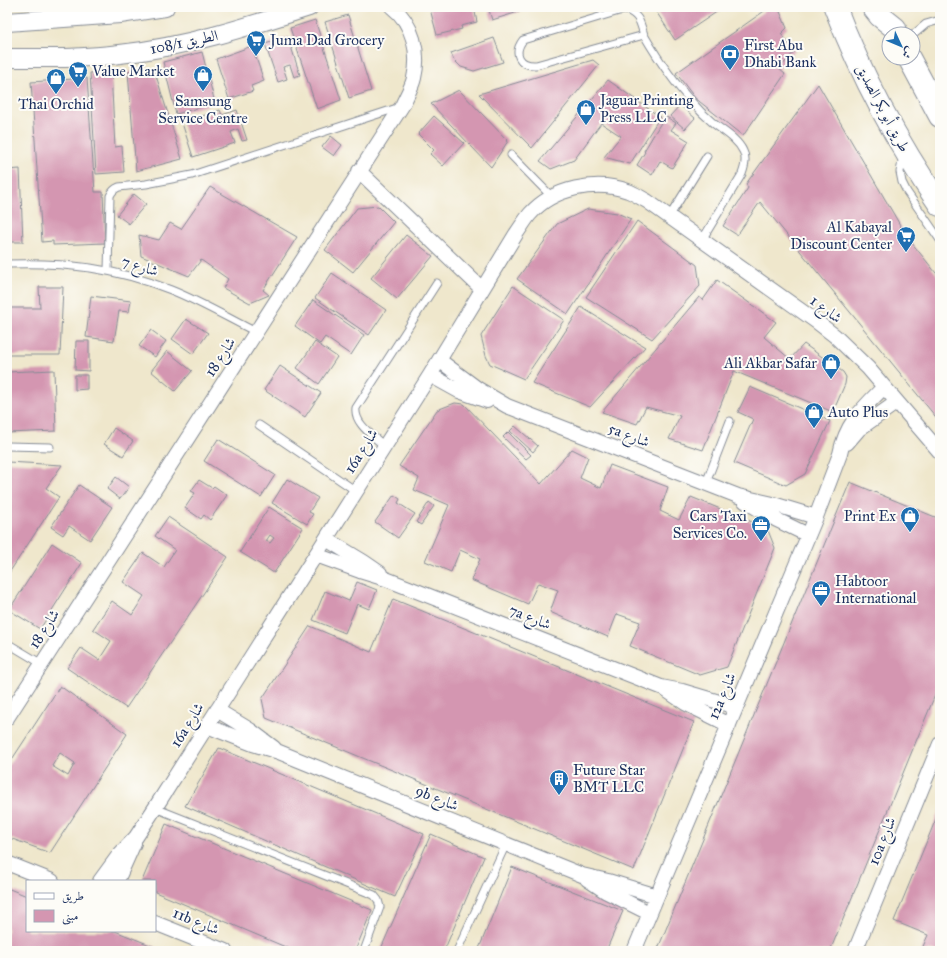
<svg xmlns="http://www.w3.org/2000/svg" width="947" height="958" viewBox="0 0 947 958" font-family="'IM FELL Great Primer',Amiri,serif">
	<rect width="100%" height="100%" fill="#fdfcf7"/>
	<filter id="ink" filterUnits="userSpaceOnUse"><feTurbulence type="fractalNoise" baseFrequency=".025" numOctaves="2"/><feDisplacementMap in="SourceGraphic" scale="8" xChannelSelector="R" yChannelSelector="G"/><feConvolveMatrix kernelMatrix="1 2 1 2 8 2 1 2 1" color-interpolation-filters="sRGB"/></filter>
	<filter id="wash" filterUnits="userSpaceOnUse"><feTurbulence type="fractalNoise" baseFrequency=".012" numOctaves="4" result="noise"/><feDisplacementMap in="SourceGraphic" scale="16" xChannelSelector="R" yChannelSelector="G"/><feGaussianBlur stdDeviation="0.9" result="paint"/><feColorMatrix in="noise" values="0 0 0 0 0 0 0 0 0 0 0 0 0 0 0 0 0 1.4 0 .05"/><feComposite in="paint" operator="in"/></filter>
	<g filter="url(#wash)">
		<rect width="100%" height="100%" fill="#efe7cc"/>
		<g id="blocks">
			<path fill="#d496b1" fill-rule="evenodd" d="M431,7H474L477,22L461,26L462,29L437,35L430,9Z
				M488,7H535L492,20Z
				M653,7H724L675,40Z
				M770,7H778L787,28L781,34L795,51L779,69L785,74L743,136L695,98L676,73Z
				M348,15L371,91L349,98L325,22Z
				M315,20L341,100L317,109L290,28Z
				M288,37L300,75L294,77L290,65L283,67L287,79L278,82L265,44Z
				M494,38L503,62L474,71L461,67L454,60L451,53Z
				M252,46L264,81L251,86L253,91L229,99L216,59Z
				M202,52L215,103L176,114L163,62Z
				M593,60L599,65L532,148L479,94Z
				M154,69L182,159L136,171L128,72Z
				M111,72L115,147L122,146L124,172L96,174L90,73Z
				M87,78L95,192H103L105,243L53,245V241L42,242L31,82Z
				M608,80L660,117L630,164L604,157L621,136L601,123L574,160L551,169L540,161Z
				M818,84L907,237L940,278V422L760,202L737,235L723,226L748,188L746,184Z
				M459,90L508,141L491,167L431,104Z
				M680,105L695,118L685,129L670,116Z
				M220,110L222,115L237,110L247,140L242,141L238,129L231,132L235,143L193,157L182,123Z
				M434,116L464,143L443,166L430,154L434,150L418,134Z
				M665,116L676,123L671,130L689,141L672,168L660,161L652,175L637,165L645,152L644,151Z
				M331,136L342,145L334,156L322,147Z
				M20,169L23,242H7V170Z
				M210,187L297,237L263,290L269,295L250,303L223,288L228,279L201,260L189,276L141,256L139,235L159,240L170,223L181,229Z
				M134,194L146,204L129,224L117,215Z
				M378,206L394,222L353,272L325,250L357,208Z
				M588,209L617,213L631,219L568,314L517,279L557,224Z
				M637,221L697,265L700,286L652,339L586,297Z
				M406,235L433,256L397,299L371,278Z
				M332,273L386,310L369,335L315,298Z
				M717,280L776,322L764,337L790,359L804,344L843,372L846,377L845,384L833,412L734,371L703,450L669,439L680,416L646,407L637,424L602,412L699,297L703,300Z
				M7,284H8L9,308H40L39,287H63L60,355H7Z
				M513,286L564,320L524,379L490,364L486,356L481,336Z
				M91,296L131,301L129,312L119,311L114,341L86,337Z
				M313,300L364,335L351,355L325,337L320,344L295,326Z
				M581,307L645,347L590,407L532,383Z
				M186,319L208,333L193,354L172,339Z
				M151,330L166,341L155,357L139,346Z
				M76,341H89V371L75,370Z
				M315,342L337,357L319,384L297,368Z
				M167,351L192,371L175,391L151,371Z
				M280,366L321,393L305,417L264,390Z
				M54,370L56,431L7,433V372Z
				M75,375H87V389L75,390Z
				M750,387L830,421L805,474L786,485L734,463L753,419L738,412Z
				M455,403L464,404L541,484L572,449L588,457L580,478L601,488L610,465L668,487L660,511L679,520L691,497L767,528L775,548L727,667L700,675L630,646L640,622L617,614L608,637L550,612L558,590L538,583L528,604L471,580L480,559L460,550L451,572L425,561L449,505L414,490L419,478L399,466L437,410Z
				M515,426L538,446L533,452L510,431Z
				M114,428L133,441L123,456L104,444Z
				M508,432L531,455L526,459L503,437Z
				M218,439L275,475L261,497L204,461Z
				M7,462L62,465L46,488L59,497L7,576Z
				M116,477L129,487L120,499L107,489Z
				M287,479L318,498L309,512L313,514L307,524L272,503Z
				M199,480L212,488L214,486L227,495L210,520L204,515L201,519L185,508L195,493L191,491Z
				M850,482L940,519V683L830,951H657Z
				M79,485L112,507L90,540L69,526L63,535L51,527Z
				M394,495L400,499L398,503L415,514L398,538L375,522Z
				M429,502L434,506L421,525L416,522Z
				M269,507L303,528L274,573L240,552ZM270,535L274,538L270,543L266,541Z
				M168,517L228,557L126,708L67,668L81,648L99,660L111,641L93,629L112,601L132,615L144,596L123,582L143,553L164,567L175,550L155,536Z
				M52,543L82,563L40,629L9,610Z
				M357,582L377,590L369,609L357,604L345,633L313,620L325,591L349,601Z
				M393,599L694,722L634,870L266,718L262,699L310,626L371,652Z
				M60,686L127,734L50,853L7,837V767ZM60,753L75,763L68,776L52,766Z
				M219,748L424,834L395,897L185,806Z
				M940,809V951H921L928,935L894,921Z
				M166,824L372,910L355,951H295L155,892V881H142Z
				M431,834L484,857L444,951H380Z
				M512,867L623,911L606,951H478Z
				M7,888L27,896V931H115L165,951H7Z"/>
		</g>
	</g>
	<g filter="url(#ink)">
		<use href="#blocks" fill-opacity="0" stroke="#858b95" stroke-width="1"/>
		<g fill="none" stroke-linecap="round" stroke-linejoin="round">
			<defs>
				<path id="service" d="M626,10C640,15 640,23 644,35L536,65C519,66 513,53 523,40L619,11Z
					M644,35C658,59 673,82 692,102C698,109 705,116 712,122C721,130 737,138 743,151C747,158 745,166 742,174L702,240
					M913,35L926,24L940,20
					M511,155L552,197
					M903,156L900,172L902,182L907,192L940,240
					M669,217L707,156
					M7,264C66,262 116,268 171,290C201,302 228,318 256,332
					M108,270L110,196C112,191 114,189 119,187L146,184L192,175L400,107
					M259,425L356,491
					M7,446L50,447
					M384,446C374,436 354,424 356,408L437,283
					M706,483L730,421
					M7,643L42,664
					M155,808L374,895L378,900L380,907L364,951
					M457,951L506,844"/>
				<path id="minor" d="M359,171L482,289
					M439,360L478,389L507,406L738,496L773,504L816,517
					M430,375L459,391L487,401
					M847,443L859,429L897,402
					M745,501L777,520L808,535
					M326,539L364,562L380,573
					M316,555L360,571L386,579L661,687L682,691L736,707
					M666,690L685,703L729,725
					M217,710L250,730L274,748
					M7,718L402,106C406,97 412,87 414,78C420,53 413,23 392,7
					M207,726L253,744L279,752L582,875L608,881L657,896
					M7,863L52,881
					M587,879L605,891L649,913
					M100,881L119,855L136,837L155,808L430,375L516,234C521,227 525,220 530,214C553,188 596,179 628,191C634,193 641,198 647,201L817,322L835,336L868,368L940,452
					M117,881L134,843
					M155,923L225,951
					M634,951L816,517L840,454C846,423 863,408 884,387
					M855,951L940,744"/>
				<path id="tertiary" d="M7,22L120,14L165,7
					M7,58C45,58 82,59 120,54C185,47 247,27 309,7"/>
				<path id="primary" d="M835,7C862,77 898,144 940,205
					M873,7L880,16L895,28
					M909,58L940,116"/>
			</defs>
			<use href="#service" stroke="#858b95" stroke-width="9"/>
			<use href="#minor" stroke="#858b95" stroke-width="16"/>
			<use href="#tertiary" stroke="#858b95" stroke-width="20"/>
			<use href="#primary" stroke="#858b95" stroke-width="24"/>
			<use href="#service" stroke="#fff" stroke-width="7"/>
			<use href="#minor" stroke="#fff" stroke-width="14"/>
			<use href="#tertiary" stroke="#fff" stroke-width="18"/>
			<use href="#primary" stroke="#fff" stroke-width="22"/>
		</g>
	</g>
	<defs>
		<symbol id="supermarket-pin" viewBox="-11 -11 22 30"><path d="M0 17L-7.5 6A9.5 9.5 0 1 1 7.5 6Z" fill="#1f6fb2" stroke="#fdfcf7"/><path d="M-6-5.5h2.5l.6 2H6L4.5 2H-2.5L-4.4-4H-6ZM-1.5 3.2a1.3 1.3 0 1 0 .1 0ZM3 3.2a1.3 1.3 0 1 0 .1 0Z" fill="#fff"/></symbol>
		<symbol id="bank-pin" viewBox="-11 -11 22 30"><path d="M0 17L-7.5 6A9.5 9.5 0 1 1 7.5 6Z" fill="#1f6fb2" stroke="#fdfcf7"/><path d="M-6-4H6V4H-6ZM0-2.3a2.3 2.3 0 1 0 0 4.6a2.3 2.3 0 1 0 0-4.6Z" fill="#fff"/></symbol>
		<symbol id="shop-pin" viewBox="-11 -11 22 30"><path d="M0 17L-7.5 6A9.5 9.5 0 1 1 7.5 6Z" fill="#1f6fb2" stroke="#fdfcf7"/><path d="M-5-2.5h2.3a2.7 3.5 0 0 1 5.4 0H5L5.5 6h-11ZM-1.5-2.5h3a1.5 2.3 0 0 0-3 0Z" fill="#fff"/></symbol>
		<symbol id="office-pin" viewBox="-11 -11 22 30"><path d="M0 17L-7.5 6A9.5 9.5 0 1 1 7.5 6Z" fill="#1f6fb2" stroke="#fdfcf7"/><path d="M-6-3h4V-5.5h4V-3h4V5H-6ZM-1-4.5V-3h2v-1.5ZM-6 0V1H6V0Z" fill="#fff"/></symbol>
		<symbol id="building-pin" viewBox="-11 -11 22 30"><path d="M0 17L-7.5 6A9.5 9.5 0 1 1 7.5 6Z" fill="#1f6fb2" stroke="#fdfcf7"/><path d="M-4-6H4V6H1V3H-1V6H-4ZM-2.5-4.3h1.7v1.8h-1.7ZM.8-4.3h1.7v1.8H.8ZM-2.5-1h1.7V.8h-1.7ZM.8-1h1.7V.8H.8Z" fill="#fff"/></symbol>
	</defs>
	<g fill-rule="evenodd">
		<use href="#supermarket-pin" x="245" y="29" width="22" height="30"/>
		<use href="#bank-pin" x="719" y="43" width="22" height="30"/>
		<use href="#supermarket-pin" x="67" y="60" width="22" height="30"/>
		<use href="#shop-pin" x="192" y="64" width="22" height="30"/>
		<use href="#shop-pin" x="45" y="67" width="22" height="30"/>
		<use href="#shop-pin" x="575" y="98" width="22" height="30"/>
		<use href="#supermarket-pin" x="895" y="225" width="22" height="30"/>
		<use href="#shop-pin" x="820" y="352" width="22" height="30"/>
		<use href="#shop-pin" x="803" y="401" width="22" height="30"/>
		<use href="#shop-pin" x="899" y="505" width="22" height="30"/>
		<use href="#office-pin" x="750" y="514" width="22" height="30"/>
		<use href="#office-pin" x="810" y="579" width="22" height="30"/>
		<use href="#building-pin" x="548" y="768" width="22" height="30"/>
	</g>
	<g text-anchor="middle" stroke-width="4" stroke-linejoin="round" paint-order="stroke">
		<g font-size="15" fill="#1b2f5e" stroke="#fdfcf7" text-anchor="start">
			<text x="270" y="45">Juma Dad Grocery</text>
			<text x="744" y="50">First Abu<tspan x="744" dy="17">Dhabi Bank</tspan></text>
			<text x="92" y="76">Value Market</text>
			<text x="600" y="105">Jaguar Printing<tspan x="600" dy="17">Press LLC</tspan></text>
			<text x="203" y="106" text-anchor="middle">Samsung<tspan x="203" dy="17">Service Centre</tspan></text>
			<text x="56" y="109" text-anchor="middle">Thai Orchid</text>
			<text x="892" y="232" text-anchor="end">Al Kabayal<tspan x="892" dy="17">Discount Center</tspan></text>
			<text x="817" y="368" text-anchor="end">Ali Akbar Safar</text>
			<text x="828" y="417">Auto Plus</text>
			<text x="747" y="521" text-anchor="end">Cars Taxi<tspan x="747" dy="17">Services Co.</tspan></text>
			<text x="896" y="521" text-anchor="end">Print Ex</text>
			<text x="835" y="586">Habtoor<tspan x="835" dy="17">International</tspan></text>
			<text x="573" y="775">Future Star<tspan x="573" dy="17">BMT LLC</tspan></text>
		</g>
		<g font-size="15" fill="#1b2f5e" stroke="#fdfcf7">
			<text transform="translate(184 42) rotate(-12)" y="5">108/1 الطريق</text>
			<text transform="translate(883 108) rotate(62)" y="5">طريق أبو بكر الصديق</text>
			<text transform="translate(140 266) rotate(17)" y="5">شارع 7</text>
			<text transform="translate(826 309) rotate(37)" y="5">شارع 1</text>
			<text transform="translate(220 357) rotate(-57)" y="5">شارع 18</text>
			<text transform="translate(629 435) rotate(21)" y="5">5a شارع</text>
			<text transform="translate(361 451) rotate(-58)" y="5">16a شارع</text>
			<text transform="translate(530 617) rotate(22)" y="5">7a شارع</text>
			<text transform="translate(44 629) rotate(-57)" y="5">شارع 18</text>
			<text transform="translate(722 696) rotate(-67)" y="5">12a شارع</text>
			<text transform="translate(187 725) rotate(-58)" y="5">16a شارع</text>
			<text transform="translate(437 798) rotate(22)" y="5">9b شارع</text>
			<text transform="translate(882 841) rotate(-68)" y="5">10a شارع</text>
			<text transform="translate(196 921) rotate(22)" y="5">11b شارع</text>
		</g>
	</g>
	<rect width="947" height="958" fill="none" stroke="#fdfcf7" stroke-width="24"/>
	<rect x="26" y="880" width="130" height="52" fill="#fdfcf7" stroke="#a3aaba"/>
	<rect x="34" y="893" width="20" height="6" fill="#ffffff" stroke="#a3aaba"/>
	<text x="62" y="900" font-size="12" fill="#1b2f5e">طريق</text>
	<rect x="34" y="910" width="20" height="12" fill="#d496b1" stroke="#a3aaba"/>
	<text x="62" y="920" font-size="12" fill="#1b2f5e">مبنى</text>
	<g transform="translate(901 46) rotate(134)"><circle r="19" fill="#fdfcf7" stroke="#a3aaba"/>
	<path d="M0-3L7 15L0 10L-7 15Z" fill="#1f6fb2"/>
	<text y="-6" font-size="11" font-weight="bold" text-anchor="middle" fill="#1b2f5e">ش</text>
	</g>
</svg>
